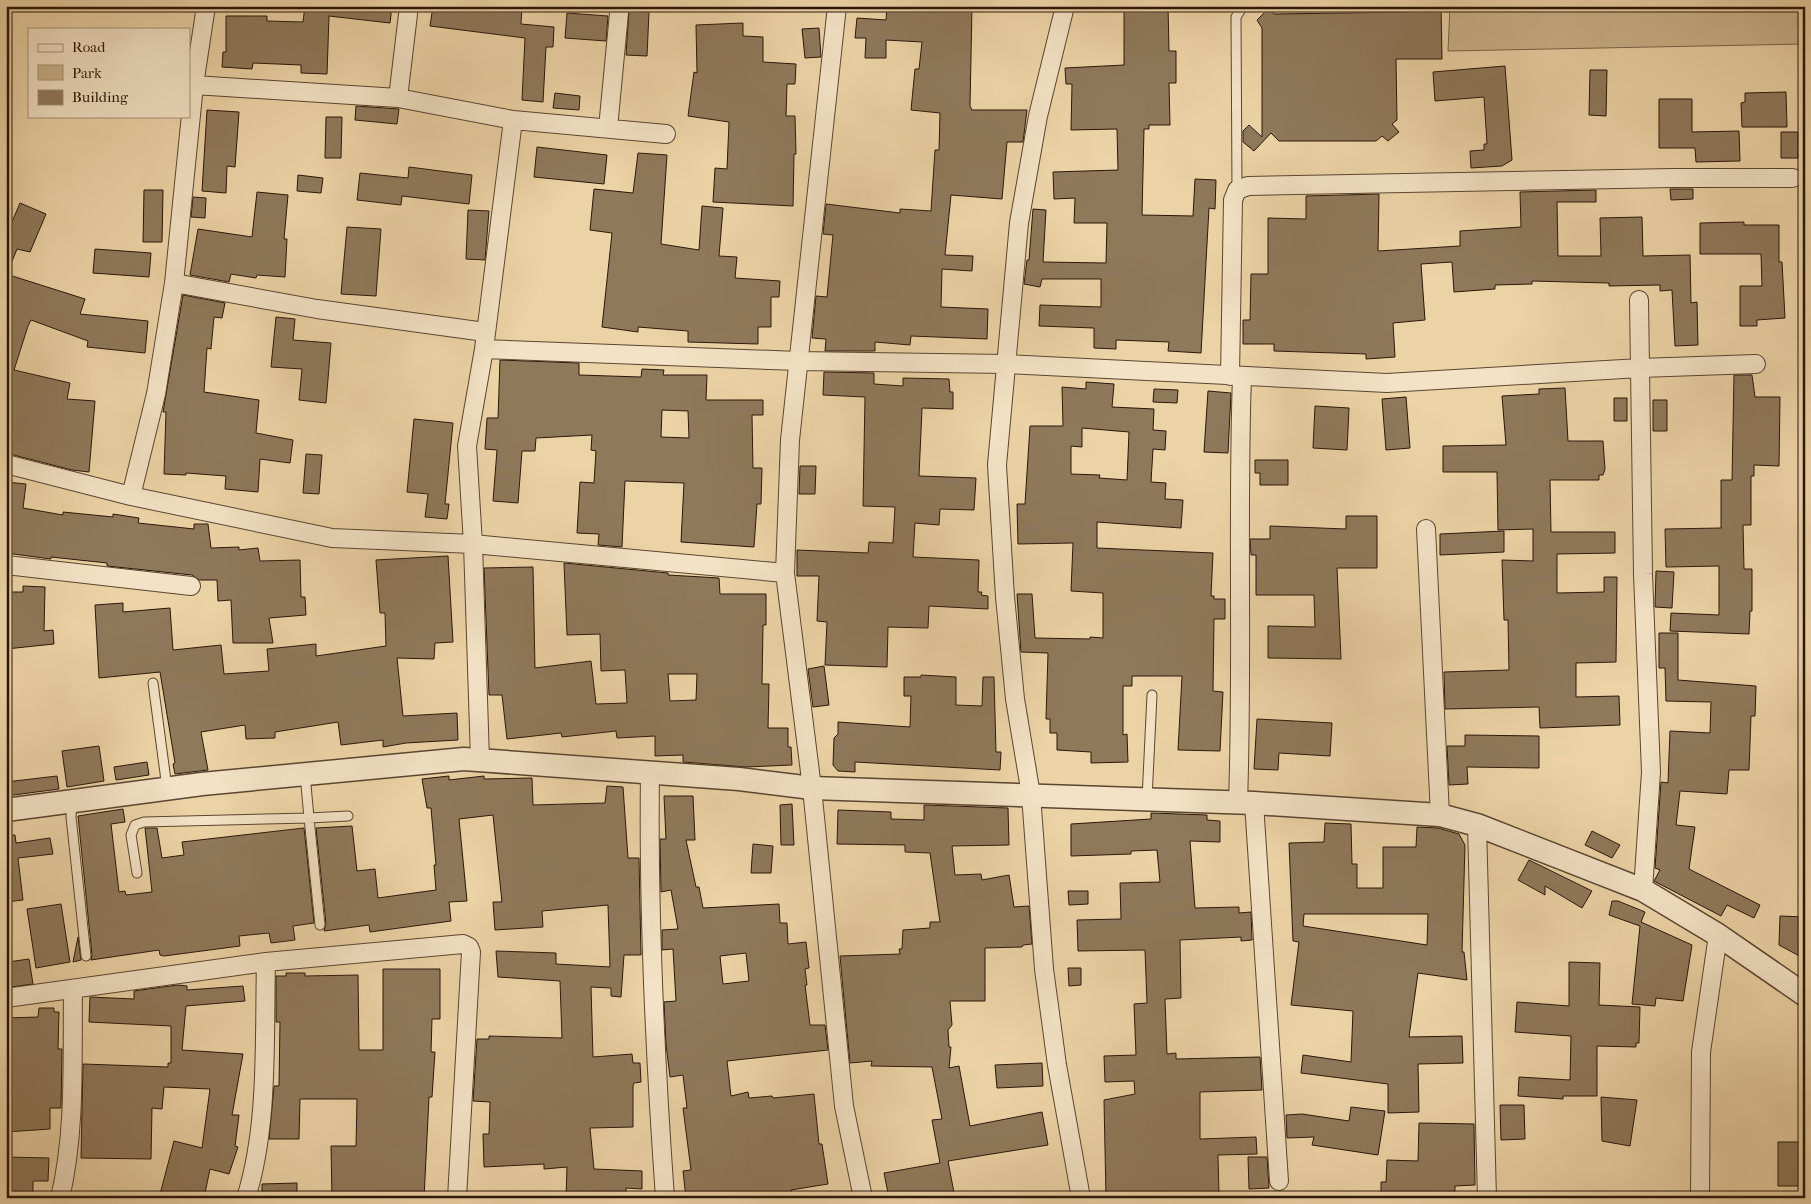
<svg xmlns="http://www.w3.org/2000/svg" width="1811" height="1204" viewBox="0 0 1811 1204" font-family="'IM FELL French Canon',serif">
	<rect width="100%" height="100%" fill="#ecd3a6"/>
	<filter id="stains"><feTurbulence type="fractalNoise" baseFrequency=".004" numOctaves="4"/><feColorMatrix values="0 0 0 0 .2 0 0 0 0 .09 0 0 0 0 .02 0 0 0 .5 -.17"/></filter>
	<radialGradient id="worn" r=".72"><stop offset=".6" stop-color="#630" stop-opacity="0"/><stop offset="1" stop-color="#630" stop-opacity=".3"/></radialGradient>
	<path fill="#cbb38b" stroke="#7a654a" d="M1450,6H1805V44L1448,51Z"/>
	<g fill="none" stroke-linecap="round" stroke-linejoin="round">
		<path stroke="#776148" stroke-width="5" d="M1805,408V424"/>
	</g>
	<path fill="#8f795b" stroke="#2a170a" fill-rule="evenodd" d="M305,6H392L390,23L329,16L327,74L301,73V65L253,63L252,69L222,67L223,52H226V16H267V21L303,22Z
		M433,6L522,7L521,24L554,27L553,47H546L543,102L522,100L525,38L430,26Z
		M887,6H972L970,106L972,110H1027L1023,142H1007L1002,199L951,195L945,255L973,256L972,271L942,269L941,307L988,309L987,339L911,336L910,345L875,342V351H825L826,339L812,338L816,296L827,297L833,235L823,234L826,204L900,213V209L931,211L935,150H939L940,113L911,110L915,69H919L922,42L886,40V58H865L866,38H855L857,18L886,20Z
		M1124,6H1168L1169,51H1176V83H1169L1170,125H1149V129H1144L1142,215L1193,216L1195,179L1216,180L1215,209L1209,208L1201,353L1168,351L1169,342L1116,340V349L1094,348V328L1039,326L1040,305L1101,307V279H1042L1040,287L1024,284L1027,260H1029L1033,209L1046,210L1043,262L1106,263L1107,223H1074L1075,198L1054,199L1053,172L1118,170L1117,129L1071,130L1072,84H1066L1065,68L1124,65Z
		M1410,6H1441L1442,59H1396L1397,120L1392,124L1399,132L1388,141L1382,136L1376,141H1279L1271,133L1254,151L1243,142V131L1249,125L1262,137V28L1257,20L1269,8L1274,14L1410,12Z
		M629,11L649,12L647,56L626,55Z
		M567,13L608,16L606,41L565,38Z
		M743,23V36L763,37V62L796,64L795,84H787L786,116H795L796,154H794L793,206L713,202L715,168L727,169L729,122L688,116L694,72L697,73L696,25Z
		M819,28L821,57L805,58L802,29Z
		M1505,66L1512,160L1502,166L1471,168L1470,151L1484,150V144H1487L1484,97L1435,101L1433,72Z
		M1590,70H1607L1606,116L1589,115Z
		M1786,92L1787,127H1742L1741,103L1745,102V93Z
		M555,93L580,96L579,110L553,108Z
		M1659,99H1692V132L1739,131L1740,161L1696,162L1695,148H1659Z
		M356,106L399,109L397,124L355,120Z
		M207,110L239,112L235,167L227,166L226,193L202,191Z
		M326,117H342L341,158H325Z
		M1781,132H1798V158H1781Z
		M537,147L607,155L604,184L534,177Z
		M638,153L667,155L661,244L699,250L702,206L723,208L719,256L737,257L735,278L780,281L779,297H771V327H758V344L688,342V331L638,327V332L602,327L612,233L590,230L594,189L633,193Z
		M409,167L472,175L469,204L402,196L401,205L357,200L360,173L408,178Z
		M298,175L323,178L321,193L297,191Z
		M1670,189H1693V199L1671,200Z
		M144,190H163L162,242H143Z
		M1596,190V202H1557L1558,256H1601L1600,218L1642,217L1643,256L1690,255L1691,303L1697,302L1698,345L1675,346L1672,290L1660,291V285L1609,286V283L1532,281V284L1495,285V289L1454,292L1452,262L1421,264L1425,320L1393,323L1395,357L1366,359V354L1274,351V344H1243V320H1250L1251,274H1268V218L1306,219V196L1379,194L1378,251L1460,246V231L1521,227L1520,192Z
		M257,192L288,195L284,239H287L285,277L257,275L256,278L231,274L229,282L190,275L198,229L252,237Z
		M193,197L206,198L205,218L191,217Z
		M20,203L46,214L30,252L17,249L7,274L6,236Z
		M468,210L489,211L485,260L466,259Z
		M1744,222V225H1779V262H1782L1785,318L1757,320V326H1740V286H1762L1761,254H1700V223Z
		M347,227L381,229L376,296L341,294Z
		M95,249L151,253L149,277L93,273Z
		M6,274L85,299L80,314L148,321L145,353L87,347L88,341L31,320L28,326L14,370L70,383L67,399L95,401L89,472L72,470L6,453Z
		M183,295L225,303L222,318L214,317L211,349L207,348L204,392L259,400L256,433L293,440L290,463L260,459L258,492L225,489L226,476L186,473V475L164,474L166,412H163Z
		M276,317L295,319L293,340L331,343L326,403L299,400L302,369L271,367Z
		M500,360L579,363V375L641,377L642,369L664,370L663,375H707L706,400H763V415H752L753,468H762L761,504H757L754,547L681,542L684,483L625,481L622,547L598,545L599,534L577,533L580,482L594,483L596,451L591,450L592,435L536,438L535,451H522L518,503L493,501L497,450L485,449L487,418H498ZM662,410L688,411L689,438L661,437Z
		M824,372L874,373V384L903,386V378L949,379L950,392H953V409L922,408L919,476L976,478L974,510L940,509L939,525L915,523L913,557L979,560L978,592H982L981,595L988,596V609L929,606L928,628L888,627L887,667L825,665L827,622L817,621L819,576H797V550L868,553L869,542L893,543L895,507L863,506L865,397L823,395Z
		M1734,375H1752L1755,397H1780L1779,466L1754,465V476H1751V525H1743L1744,569H1752V611H1750L1749,634L1670,631L1671,613L1719,615V566L1666,567L1665,529L1721,528V480H1732Z
		M1086,382L1114,384L1112,407L1154,409L1153,430L1166,431L1165,450L1153,449L1151,482L1166,483L1165,499L1183,500L1181,528L1097,522V548L1213,553L1211,596H1214V599H1225V619H1214L1213,691L1223,692L1220,751L1178,750L1182,676H1132V686H1123V735L1127,734L1128,762L1091,763V752L1057,750V733H1050V719H1046L1048,653L1021,652L1017,594H1032L1035,638L1090,639V637L1103,638V593L1071,591L1073,543L1018,544L1017,504H1025L1030,426H1063L1062,387L1086,389ZM1082,428L1129,432L1127,480L1099,478L1100,475L1071,474V446L1082,447Z
		M1565,388L1568,441H1603L1605,469L1603,475H1599V480H1550L1551,532H1615V553L1557,554V593L1604,592V577H1617L1616,662L1576,663V697L1619,696L1620,725L1540,728L1539,707L1445,709L1444,672L1509,670L1508,620H1504L1502,560L1533,561V529L1498,530L1497,472H1443V446L1506,445L1502,396L1539,394V389Z
		M1154,389L1178,390L1177,403L1153,402Z
		M1208,391L1231,393L1228,453L1204,452Z
		M1406,397L1410,448L1386,450L1382,399Z
		M1614,398H1627V421H1614Z
		M1653,400H1667V431H1653Z
		M1315,406L1349,408L1347,450L1313,448Z
		M414,419L453,423L445,504H449L447,519L425,517L428,494L407,492Z
		M306,454L322,455L319,494L303,493Z
		M1255,460H1288V485H1260V473H1255Z
		M800,466H816L815,494H799Z
		M6,482L26,484L23,508L63,515V512L113,517V514L139,518L138,523L194,529V524H208L211,548L239,547V550L258,548L260,561L300,560L301,597H305L306,615L269,618L273,643H233L231,600L218,601L217,580H199L192,575L107,566V563L51,557V559L6,553Z
		M1346,516H1377V568H1337L1341,659L1268,658V626L1315,627L1314,595H1256V555H1251L1250,539H1270V526L1346,529Z
		M1504,531V552L1440,555V534Z
		M448,556L453,642L435,643L434,659L397,658L403,716L457,713L458,740L406,743L383,747V740L341,745L338,722L275,732V738L246,739L245,725L201,732L208,770L175,774L173,764L175,763L160,672L99,678L95,605L123,603V612L170,608L173,650L221,645L224,674L269,671L267,649L316,644V656L386,646L385,613H380L376,560Z
		M564,563L668,573V575L719,578L720,594H766V625H763L762,684H769L768,728H788V747H791L792,765L746,767L683,762V755L655,756V736L617,738L616,731L562,737L561,733L507,739L502,695H489L484,568L533,567L535,668L591,661L596,704L627,703L625,670L601,671L600,634L567,635ZM668,674H697L696,700L670,701Z
		M1656,571L1674,572L1672,608L1655,607Z
		M23,586L45,587L44,631L53,630L54,644L6,649L7,592H23Z
		M1659,633H1678V680L1756,686L1755,716H1751L1749,770H1729L1727,794L1680,791L1676,825L1695,827L1689,869L1760,905L1754,918L1727,905L1721,916L1654,881L1660,870L1655,868L1661,782L1668,783L1670,731L1710,733L1711,702L1666,701L1665,668H1659Z
		M824,666L829,705L813,707L808,669Z
		M921,675L956,677V705L982,706L983,677H994L996,752H1001L1000,770L855,762V772L838,771L833,765L834,738L838,734V722L910,727L911,696H904V677H921Z
		M1257,719L1332,723L1330,756L1279,753L1278,770L1254,769Z
		M1465,735L1539,736V768L1467,767L1468,784L1449,785L1447,746H1465Z
		M99,746L104,781L67,787L62,751Z
		M147,762L149,775L116,780L114,767Z
		M57,776L59,789L6,796V782Z
		M449,776V780L484,776V779L532,778L533,805L605,803L607,786L623,787L628,858H639L641,955H624L621,997L611,996V988L591,987L593,1057L632,1054L633,1063H640L641,1082L634,1083L633,1086V1127L590,1128L594,1169L642,1171V1189L626,1188V1198H566L567,1167L544,1169V1164L484,1167L483,1134H489L490,1102L473,1101L477,1039H489V1036L562,1038L560,981L498,977L496,951L556,953V964L610,967L608,905L542,911L543,927L495,930L493,902H502L493,815L459,819L467,901L449,902L451,921L370,932L369,925L324,931L326,924L316,828L352,826L357,871L375,869L378,898L436,890L434,865H436L431,808H427L422,779Z
		M664,796H693L695,840H686L696,887H699L703,908L779,904L780,923H787L788,944L806,942L809,968L805,969L807,985H805L810,1025H825L828,1050L727,1061L731,1096L748,1092L749,1098L772,1096L773,1098L814,1094L819,1144H822L828,1184L791,1190L792,1198H686L683,1171L691,1170L683,1108H687L683,1075L670,1077L666,1044L664,1002L676,1001L673,949L662,950V930L678,929L671,890L661,892L660,839H666ZM746,953L749,981L723,984L720,956Z
		M792,804L794,845H781L780,805Z
		M924,805L1008,808L1009,845L952,846L955,875L981,874L982,880L1009,875L1014,907L1029,906L1032,944L1023,945L1022,947L985,948V1001H950L952,1025L948,1030L949,1047H951L949,1068L959,1066L970,1126L1042,1112L1048,1145L948,1161L955,1198H889L884,1173L940,1163L932,1120L942,1119L932,1067L871,1066L872,1061L850,1063L840,956L900,954L899,949H902L903,930L930,928V922H940L930,853L905,852V845L837,844L838,810L891,812V819L924,820Z
		M123,809L125,822L111,824L119,892L125,891L126,895L152,892L145,828H157L162,858L184,855L182,842L304,828L314,923L293,926L295,940L271,943L269,933L239,936L240,946L164,956L160,955L159,950L91,960L92,955L78,816Z
		M1151,813L1207,815V820L1220,821V842L1190,841L1195,908L1239,907V913L1251,912L1252,940L1241,941V937L1180,940L1181,998L1165,999L1167,1054L1176,1053V1059L1260,1057L1262,1090L1200,1092V1139L1256,1137L1257,1154L1218,1155L1219,1195L1106,1198L1104,1100L1135,1094L1134,1081L1105,1082L1104,1056L1136,1055L1134,1004L1147,1003L1145,950L1078,951L1077,920L1121,919L1120,883L1160,882L1157,850L1131,851V854L1071,856V824L1151,819Z
		M1325,823L1351,824L1352,864H1357V888H1383V847H1416L1417,827L1438,828L1459,834L1465,845L1462,952H1464L1467,980L1418,973L1409,1037L1462,1036L1463,1063L1418,1064L1419,1112L1388,1113V1084L1301,1073L1303,1055L1351,1062L1353,1011L1291,1005L1299,942L1293,941L1289,843L1324,842ZM1304,914H1428L1427,945L1303,926Z
		M1592,831L1620,845L1612,858L1585,845Z
		M6,835H15L16,843L50,838L53,854L18,858L23,900L6,902Z
		M753,844L773,846L771,873H751Z
		M1529,860L1592,891L1582,908L1545,886V895L1518,880Z
		M1068,891H1088V904L1069,905Z
		M1612,901H1618L1645,912L1641,922L1692,945L1683,1001L1656,998L1655,1006L1632,1004L1640,926L1609,915Z
		M61,904L70,962L36,968L27,909Z
		M1780,916L1805,917V959L1779,945Z
		M78,937L81,960L73,962Z
		M29,959L33,984L11,987L8,962Z
		M1569,962L1600,963L1599,1005L1640,1007L1639,1043H1636V1047L1597,1046V1096H1563V1099L1518,1096L1519,1077L1570,1080L1571,1036L1515,1032L1517,1002L1569,1006Z
		M1068,968H1081V985L1069,986Z
		M383,969H440V1019H432L431,1052H435L432,1097H429L424,1198H332L331,1146H356L357,1099H300L299,1139H269L274,1086H279L280,1022H276V976H286V973H305V976L358,975L359,1050H383Z
		M178,985L187,986V990L243,986L245,1001L186,1006L182,1050L243,1054L232,1115H239L235,1146L238,1147L229,1174L210,1169L204,1198H159L174,1141L202,1148L210,1089L164,1087L162,1109L152,1108L151,1159L81,1158L83,1064L168,1067V1063H171V1026L89,1022L90,997L134,999V991Z
		M39,1008H54V1012H59L58,1049H62L61,1108H50V1129L6,1132V1018L38,1017Z
		M1042,1063L1043,1086L997,1088L995,1065Z
		M1601,1097L1637,1100L1630,1146L1602,1141Z
		M1500,1105H1524L1525,1139L1501,1140Z
		M1351,1107L1385,1111L1378,1155L1312,1145L1314,1137L1287,1138L1286,1115L1302,1114L1349,1121Z
		M1419,1123L1474,1124L1475,1185L1455,1186V1198H1381V1182H1386L1387,1160L1418,1161Z
		M1778,1142H1800L1802,1186H1778Z
		M6,1157L49,1158L48,1181H33V1195H6Z
		M1248,1157H1267L1269,1188L1249,1189Z
		M297,1183V1198H262V1184Z"/>
	<g fill="none" stroke-linecap="round" stroke-linejoin="round">
		<defs>
			<path id="service" d="M1237,190L1236,17L1243,6
				M153,683L167,788
				M1147,799L1152,695
				M72,802L71,817L86,956
				M137,873L131,835L135,825L144,822L309,818L305,774
				M320,925L309,818L348,816"/>
			<path id="minor" d="M837,6L790,440L785,573L812,788L844,1106L863,1198
				M1065,6L1038,116L1019,223L997,465L1005,597L1015,699L1031,795L1044,969L1057,1065L1081,1198
				M194,85L398,98L513,120L666,134
				M398,98L409,6
				M608,128L619,13
				M174,283L317,309L485,332
				M1639,300L1643,574L1651,772L1643,890
				M484,349L798,361L1006,364L1387,383L1640,368L1756,364
				M1230,376L1233,200L1237,190L1248,186L1673,178H1793
				M6,464L131,496L332,538L473,544L785,573
				M131,496L156,394L174,283L194,85L206,6
				M1426,529L1440,815
				M6,565L191,586
				M480,760L473,544L467,446L484,349L513,120
				M650,774C648,915 655,1057 665,1198
				M1238,802C1243,660 1237,518 1242,376
				M1254,803L1279,1181
				M1477,825L1487,1198
				M6,998L266,962L463,944L469,947L471,952L457,1198
				M60,1198C76,1132 72,1056 73,989
				M246,1198C269,1125 264,1038 266,962
				M1700,1198L1701,1052L1718,935"/>
			<path id="tertiary" d="M6,810L202,784L464,759L739,779L812,788L1254,803L1440,815L1477,825L1643,890L1718,935L1805,995"/>
		</defs>
		<use href="#service" stroke="#5a4631" stroke-width="11"/>
		<use href="#minor" stroke="#5a4631" stroke-width="20"/>
		<use href="#tertiary" stroke="#5a4631" stroke-width="25"/>
		<use href="#service" stroke="#f3e2c5" stroke-width="9"/>
		<use href="#minor" stroke="#f3e2c5" stroke-width="18"/>
		<use href="#tertiary" stroke="#f3e2c5" stroke-width="22"/>
	</g>
	<rect width="1811" height="1204" fill="none" stroke="#ecd3a6" stroke-width="25"/>
	<rect x="8" y="8" width="1796" height="1189" fill="none" stroke="#2a170a" stroke-width="2.5"/>
	<rect x="12" y="12" width="1786" height="1179" fill="none" stroke="#2a170a"/>
	<rect x="28" y="28" width="162" height="90" fill="#f3e2c5" stroke="#a3917a"/>
	<rect x="38" y="44" width="25" height="8" fill="#f3e2c5" stroke="#a3917a"/>
	<text x="72" y="52" font-size="15" fill="#2a170a">Road</text>
	<rect x="38" y="65" width="25" height="15" fill="#cbb38b" stroke="#a3917a"/>
	<text x="72" y="78" font-size="15" fill="#2a170a">Park</text>
	<rect x="38" y="90" width="25" height="15" fill="#8f795b" stroke="#a3917a"/>
	<text x="72" y="102" font-size="15" fill="#2a170a">Building</text>
	<rect width="100%" height="100%" filter="url(#stains)"/>
	<rect width="100%" height="100%" fill="url(#worn)"/>
</svg>
